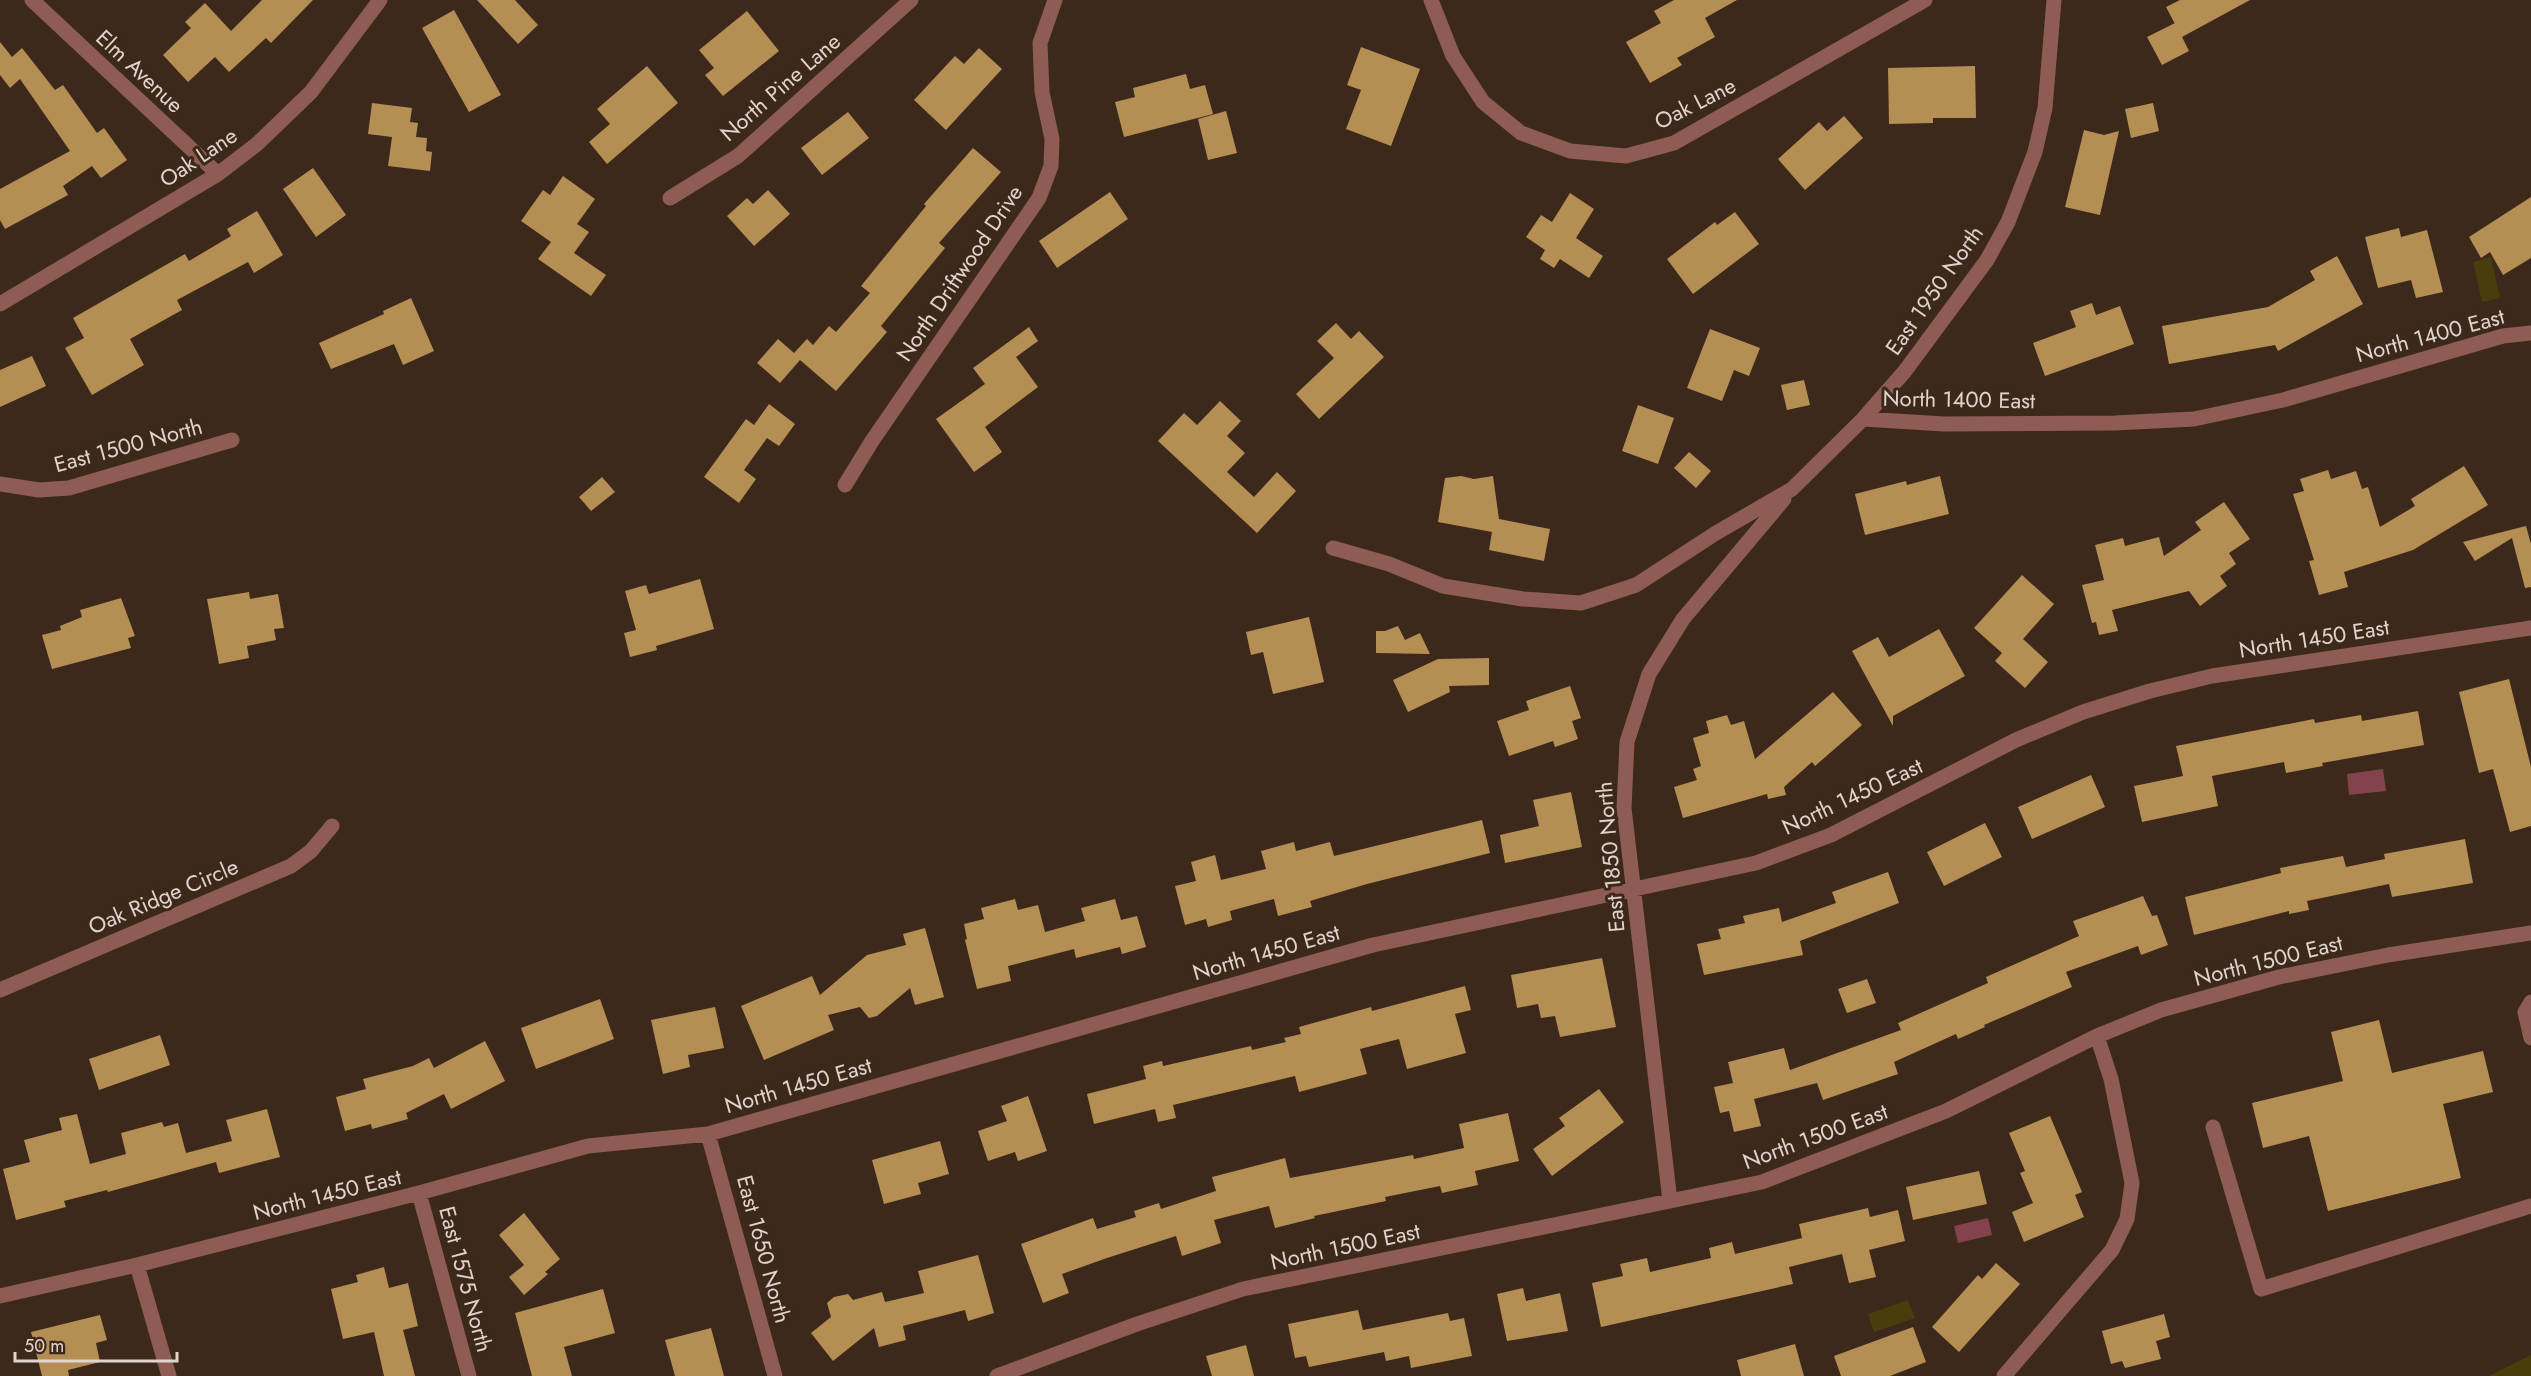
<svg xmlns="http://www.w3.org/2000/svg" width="2531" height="1376" viewBox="0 0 2531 1376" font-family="Jost,sans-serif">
	<rect width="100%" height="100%" fill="#3c291c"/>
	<path fill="#473e0b" d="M2491,257L2500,298L2482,302L2473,262Z
		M1908,1300L1915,1318L1874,1332L1868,1314Z
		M2531,1355V1376H2489Z"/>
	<path fill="#84424e" d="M2383,769L2386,791L2349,795L2347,774Z
		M1988,1218L1992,1235L1958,1243L1954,1226Z"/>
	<path fill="#b58e53" d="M262,0H313L271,43L266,38L229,72L215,57L188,82L163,55L191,28L185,22L205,3L231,31Z
		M477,0H515L538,25L518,44Z
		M1674,0H1737L1705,18L1715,37L1677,58L1682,65L1650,83L1626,42L1661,23L1654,11Z
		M2180,0H2250L2182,37L2166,7Z
		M454,10L501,95L469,112L422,28Z
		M747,11L779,51L723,96L705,75L714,68L699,50Z
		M2175,23L2189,51L2162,65L2147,37Z
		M0,42L12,57L22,48L55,90L63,85L97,133L104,128L127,160L101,178L92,166L63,186L68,195L5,229L0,220V189L70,151L20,79L10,88L0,75Z
		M1361,47L1420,69L1391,146L1346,129L1361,90L1347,85Z
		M979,48L1002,69L946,130L914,100L955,56L964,64Z
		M647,66L678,103L607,164L589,142L610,124L597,109Z
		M1975,66L1976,118H1933V123L1889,124L1888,68Z
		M1186,74L1190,89L1205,85L1213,114L1124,137L1115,102L1135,97L1133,88Z
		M372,103L412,108L410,122L418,123L416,137L427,138L426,151L432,152L430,171L388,166L392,137L368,134Z
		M2153,103L2159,131L2131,138L2125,109Z
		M1226,111L1237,153L1208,160L1198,119Z
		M848,112L869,138L822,175L801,148Z
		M1844,116L1863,138L1805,190L1778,159L1819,122L1827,131Z
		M2084,130L2104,135L2119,131L2100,215L2065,207Z
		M973,148L1001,172L939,243L945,248L881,326L887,332L836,391L800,360L780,383L757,363L778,339L794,353L807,339L813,345L829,326L836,332L870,293L861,286L926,206L924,204Z
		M313,168L346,215L316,237L283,189Z
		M563,176L595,199L577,224L589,232L574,253L606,275L591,296L538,259L551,242L521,221L543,190L550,195Z
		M768,190L790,214L754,246L727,216L747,198L753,204Z
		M1110,192L1128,219L1057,268L1039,241Z
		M1570,193L1594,209L1576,238L1603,256L1589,278L1560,259L1554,268L1540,259L1545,250L1526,237L1541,215L1552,222Z
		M2531,197V258L2503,275L2490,252L2481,258L2469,237Z
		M257,211L283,255L254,273L248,262L177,300L182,310L130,339L144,365L92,395L65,348L84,338L73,318L185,254L189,261L231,236L227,229Z
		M1735,212L1759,244L1693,294L1667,259L1715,222L1717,225Z
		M2399,228L2401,237L2427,230L2443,292L2416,298L2411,280L2378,288L2365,237Z
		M2337,256L2363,304L2278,351L2275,345L2169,364L2162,326L2268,307L2315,280L2310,271Z
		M411,298L434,351L403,365L394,344L331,369L319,343L384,314L383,311Z
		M2092,303L2096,315L2120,306L2134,344L2045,376L2033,343L2076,327L2070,311Z
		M1336,323L1351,339L1359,331L1384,357L1319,419L1296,394L1334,358L1317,341Z
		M1029,327L1038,341L1016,357L1038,387L985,427L1002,452L974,472L936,419L985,384L973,368Z
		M1710,329L1760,348L1749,376L1734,370L1722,401L1687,388Z
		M32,356L46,386L0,407V370Z
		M1804,380L1810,405L1787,410L1781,385Z
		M1220,401L1241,421L1227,436L1245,453L1227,472L1254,497L1277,472L1296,491L1257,533L1158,441L1184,413L1197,425Z
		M769,404L795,424L779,446L767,438L744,470L756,479L739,503L704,477L746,419L754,425Z
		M1638,405L1674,418L1658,464L1622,451Z
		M1689,452L1711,471L1696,488L1674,468Z
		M2464,466L2488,505L2413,550L2344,572L2348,587L2319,595L2309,561L2314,560L2293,494L2304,491L2300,479L2328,470L2331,479L2356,471L2362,489L2368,487L2380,527L2415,506L2411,499Z
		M1461,476L1474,479L1493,476L1499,519L1550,529L1544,561L1489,550L1492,532L1438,522L1445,478Z
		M1940,476L1949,514L1865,535L1855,494L1906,481L1907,485Z
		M602,477L615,492L591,511L579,497Z
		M2224,502L2250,539L2229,553L2236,564L2220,576L2227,586L2200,606L2189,591L2112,610L2118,631L2099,635L2096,622L2092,623L2082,585L2104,580L2095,545L2123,538L2125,546L2159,537L2164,556L2201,530L2195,522Z
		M2526,526L2531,544V587L2525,588L2512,538L2475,561L2463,542Z
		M2022,575L2054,604L2023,639L2048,662L2025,688L1995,661L2002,653L1974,628Z
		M700,579L714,629L656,646L657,650L630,657L624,633L636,630L625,591L646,585L649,594Z
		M249,592L250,599L278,594L284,628L274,629L276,640L247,646L249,658L219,664L207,599Z
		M121,598L135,636L128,638L131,648L52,669L42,635L61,630L60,626L82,617L80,610Z
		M1309,617L1324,682L1273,694L1263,652L1251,655L1246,632Z
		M1398,626L1405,640L1420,633L1430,654L1376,653V631H1385Z
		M1939,629L1965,676L1893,716V726L1852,651L1878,637L1889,657Z
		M1489,658V685L1449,686L1450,692L1408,712L1393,680L1438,659Z
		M2509,679L2531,767V826L2510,832L2493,769L2479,773L2459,692Z
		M1570,686L1581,718L1572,721L1578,739L1555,747L1553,741L1509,756L1497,721L1529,710L1526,701Z
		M1833,692L1862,725L1815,766L1812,762L1784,787L1786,795L1768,799L1767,794L1683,818L1674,787L1697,780L1693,769L1701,766L1693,738L1709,733L1706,721L1727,715L1731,725L1744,721L1755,759Z
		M2418,711L2424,745L2322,763L2323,766L2286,773L2284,762L2212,776L2218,806L2142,822L2134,786L2183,776L2176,746L2314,719L2315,723L2361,715L2362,721Z
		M2091,775L2105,807L2032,839L2018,807Z
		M1571,792L1582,847L1505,863L1500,835L1539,826L1533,800Z
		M1482,820L1490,853L1367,884L1310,901L1312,907L1278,916L1274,899L1230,911L1232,920L1208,927L1206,919L1185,925L1175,886L1196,881L1191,862L1215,855L1221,880L1266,869L1261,851L1294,842L1296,851L1330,842L1334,856Z
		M1985,823L2002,857L1944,886L1927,852Z
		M2465,839L2473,883L2392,897L2389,884L2307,901L2309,910L2289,914V911L2194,935L2185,897L2281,873L2280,868L2343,856L2346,867L2385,859L2384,854Z
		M1888,872L1899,903L1800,941L1803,955L1704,975L1697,944L1721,939L1718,929L1745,923L1743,916L1779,908L1782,922L1836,903L1832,892Z
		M2143,896L2152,916L2157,915L2168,945L2141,955L2138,946L2066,972L2072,987L1984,1025L1985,1027L1958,1039L1956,1034L1894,1062L1898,1074L1823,1100L1817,1083L1754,1099L1761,1126L1734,1132L1729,1111L1720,1113L1714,1087L1733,1083L1728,1062L1784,1048L1790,1070L1901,1030L1898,1023L1988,983L1986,977L2079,936L2073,921Z
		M1015,899L1018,910L1038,905L1045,932L1085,921L1081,908L1115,899L1121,920L1137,916L1146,947L1122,954L1120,947L1076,958L1074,949L1008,966L1011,981L977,989L965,940L967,939L964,924L984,919L981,908Z
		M925,928L944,997L915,1005L910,988L877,1016L869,1018L860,1007L828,1015L834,1030L764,1060L741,1006L812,976L820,995L867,955L906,945L903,934Z
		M1602,958L1616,1027L1560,1037L1555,1016L1541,1018L1538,1004L1517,1008L1511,975Z
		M1867,979L1876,1003L1847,1013L1838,989Z
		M1465,986L1471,1010L1455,1014L1466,1053L1407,1069L1399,1039L1360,1049L1367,1074L1299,1092L1295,1076L1173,1105L1176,1118L1158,1122L1155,1109L1094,1124L1087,1094L1146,1079L1143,1066L1162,1061L1163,1066L1251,1046L1252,1050L1286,1042L1284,1038L1301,1034L1299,1027L1371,1007L1372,1011Z
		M600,999L614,1039L536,1069L521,1028Z
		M715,1007L724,1048L688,1055L690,1067L663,1074L651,1020Z
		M2379,1020L2392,1073L2483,1051L2493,1092L2443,1104L2461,1178L2328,1211L2309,1136L2263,1148L2252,1103L2343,1081L2331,1032Z
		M160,1035L170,1065L99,1090L89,1059Z
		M485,1041L505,1081L451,1109L444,1094L406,1113L408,1119L372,1129L371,1124L345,1131L336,1097L366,1089L363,1079L413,1066L429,1058L434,1068Z
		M1599,1089L1624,1122L1552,1176L1533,1149L1565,1126L1559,1118Z
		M1028,1096L1047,1151L1018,1161L1015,1152L988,1161L978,1131L1007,1121L1001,1106Z
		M267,1109L280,1157L219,1173L216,1162L108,1192L107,1190L64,1201L66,1207L16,1220L3,1169L30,1162L24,1140L62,1130L59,1118L77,1114L90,1164L126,1154L121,1133L162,1122L164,1127L178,1123L186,1153L232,1141L226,1120Z
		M1508,1113L1519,1161L1475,1171L1478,1185L1442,1193L1440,1186L1385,1197L1386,1201L1314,1216L1315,1218L1275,1228L1269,1206L1214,1220L1221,1243L1182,1256L1176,1236L1107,1258L1062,1274L1069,1293L1043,1303L1021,1244L1093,1218L1097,1229L1136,1217L1134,1211L1159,1203L1161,1209L1216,1191L1212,1177L1285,1158L1290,1178L1413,1155L1414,1159L1464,1148L1459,1124Z
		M2050,1116L2082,1192L2075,1195L2084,1217L2024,1242L2012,1212L2033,1203L2020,1173L2025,1171L2009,1133Z
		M940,1141L949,1174L918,1183L921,1194L884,1204L872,1160Z
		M1979,1171L1987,1204L1913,1220L1906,1187Z
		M1868,1208L1870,1217L1898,1210L1905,1241L1869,1250L1876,1277L1849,1283L1842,1254L1789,1267L1793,1284L1601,1327L1592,1283L1623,1276L1620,1264L1647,1258L1650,1272L1711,1258L1709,1248L1732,1242L1735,1254L1802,1238L1799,1224Z
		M524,1213L560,1259L545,1272L548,1274L524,1295L509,1277L524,1265L499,1235Z
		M978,1255L994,1313L968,1321L965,1310L903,1326L906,1340L879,1347L874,1328L833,1361L811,1333L831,1317L827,1303L834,1297L848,1294L853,1300L882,1292L885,1302L924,1293L918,1271Z
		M1996,1263L2020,1284L1959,1352L1932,1327L1978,1275L1982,1279Z
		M384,1267L389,1288L408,1283L418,1326L403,1330L415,1376H384L374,1332L343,1339L331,1289L358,1282L356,1275Z
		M1523,1288L1526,1301L1560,1293L1568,1331L1507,1341L1497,1294Z
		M603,1289L615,1333L564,1347L572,1376H532L515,1313Z
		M1358,1310L1363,1330L1448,1313L1450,1321L1464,1318L1472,1356L1411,1368L1409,1356L1386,1361L1384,1352L1309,1367L1306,1356L1295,1358L1288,1324Z
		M2164,1314L2170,1337L2156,1341L2161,1359L2125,1368L2122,1361L2111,1364L2102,1331Z
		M100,1315L107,1340L96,1343L100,1362L68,1370L69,1376H42L31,1332Z
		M1913,1327L1926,1362L1890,1376H1841L1834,1356Z
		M711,1328L724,1376H675L665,1340Z
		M1795,1344L1804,1376H1741L1737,1360Z
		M1246,1345L1254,1376H1212L1206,1356Z"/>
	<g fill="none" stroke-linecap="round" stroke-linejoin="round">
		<path stroke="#8e5c53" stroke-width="15" d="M32,0L218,174
			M1431,0L1453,56L1483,102L1521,133L1570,151L1626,156L1674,143L1925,0
			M670,198L738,156L911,0
			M0,304L218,174L257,144L311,92L380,0
			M1863,419L1944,424L2115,423L2194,419L2283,400L2503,336L2531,333
			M0,484L39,490L69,488L232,440
			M845,485L872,441L1039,198L1051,166L1052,139L1042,92L1040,43L1055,0
			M1333,548L1389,564L1443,586L1523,599L1581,603L1636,585L1716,533L1792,489L1863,419L1905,371L1987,260L2008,222L2035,152L2045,108L2054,0
			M0,990L291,866L311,851L332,826
			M2531,1002L2525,1012L2531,1038
			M2213,1127L2261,1289L2531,1206
			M708,1134L775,1376
			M419,1193L469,1376
			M1670,1201L1624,808L1627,742L1649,674L1683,619L1784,499
			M137,1265L169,1376
			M0,1296L137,1265L419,1193L588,1146L708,1134L1373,945L1756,863L1831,835L2016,740L2083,712L2150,691L2212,676L2531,628
			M997,1376L1137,1324L1243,1289L1762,1182L1946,1111L2097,1036L2161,1010L2279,977L2388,955L2531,933
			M2004,1376L2112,1250L2127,1219L2132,1183L2111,1079L2097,1036"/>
	</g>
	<g text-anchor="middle" stroke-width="6" stroke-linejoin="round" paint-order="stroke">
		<g font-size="22" fill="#e1d4cc" stroke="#3c291c">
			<text transform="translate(140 71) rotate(43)" y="8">Elm Avenue</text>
			<text transform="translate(780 87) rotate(-41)" y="8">North Pine Lane</text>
			<text transform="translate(1695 103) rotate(-27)" y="8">Oak Lane</text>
			<text transform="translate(198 157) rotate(-34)" y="8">Oak Lane</text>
			<text transform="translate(959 273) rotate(-56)" y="8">North Driftwood Drive</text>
			<text transform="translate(1934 290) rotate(-55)" y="8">East 1950 North</text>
			<text transform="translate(2430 335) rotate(-15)" y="8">North 1400 East</text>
			<text transform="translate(1959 399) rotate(1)" y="8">North 1400 East</text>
			<text transform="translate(128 445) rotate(-15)" y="8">East 1500 North</text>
			<text transform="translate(2314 638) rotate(-9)" y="8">North 1450 East</text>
			<text transform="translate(1852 796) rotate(-25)" y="8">North 1450 East</text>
			<text transform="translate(1610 857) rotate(-95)" y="8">East 1850 North</text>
			<text transform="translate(163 896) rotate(-23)" y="8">Oak Ridge Circle</text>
			<text transform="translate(1266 952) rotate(-16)" y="8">North 1450 East</text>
			<text transform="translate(2268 960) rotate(-14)" y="8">North 1500 East</text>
			<text transform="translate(798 1085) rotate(-16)" y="8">North 1450 East</text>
			<text transform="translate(1815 1136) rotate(-20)" y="8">North 1500 East</text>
			<text transform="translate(327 1194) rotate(-14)" y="8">North 1450 East</text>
			<text transform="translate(1345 1246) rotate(-12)" y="8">North 1500 East</text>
			<text transform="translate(764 1249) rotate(75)" y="8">East 1650 North</text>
			<text transform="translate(466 1279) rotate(75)" y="8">East 1575 North</text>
		</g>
	</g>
	<path d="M15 1352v9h162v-9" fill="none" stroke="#e1d4cc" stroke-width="3"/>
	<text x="24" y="1352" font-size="18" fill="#e1d4cc" stroke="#3c291c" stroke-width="4.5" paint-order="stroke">50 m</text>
</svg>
